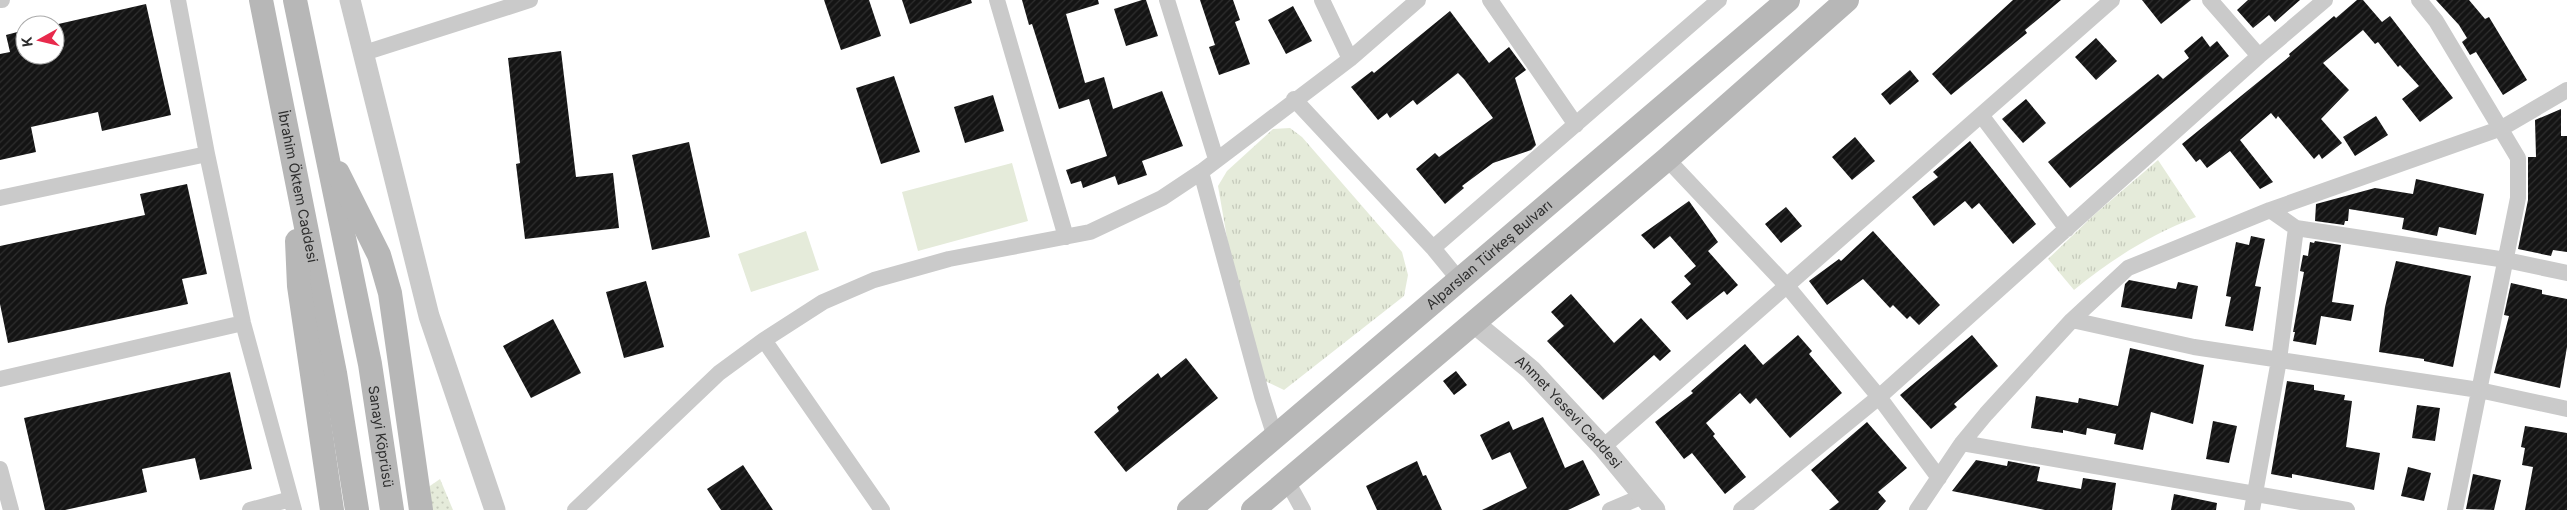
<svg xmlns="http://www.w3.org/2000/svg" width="2567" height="510" viewBox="0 0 2567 510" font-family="Inter,sans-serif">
	<defs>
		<pattern id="grass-dots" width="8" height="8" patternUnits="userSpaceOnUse" patternTransform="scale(1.25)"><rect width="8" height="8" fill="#e5ebda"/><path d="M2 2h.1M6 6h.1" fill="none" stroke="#c5cabb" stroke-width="1.8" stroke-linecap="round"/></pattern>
		<pattern id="park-tufts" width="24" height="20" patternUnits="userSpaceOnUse" patternTransform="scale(1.25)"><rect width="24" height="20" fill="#e5ebda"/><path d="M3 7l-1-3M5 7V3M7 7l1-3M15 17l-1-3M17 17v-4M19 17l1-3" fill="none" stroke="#c5cabb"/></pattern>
		<pattern id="building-hatch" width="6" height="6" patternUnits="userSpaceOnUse" patternTransform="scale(1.25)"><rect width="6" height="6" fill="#141414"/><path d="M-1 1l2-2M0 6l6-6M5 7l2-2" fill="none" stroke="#2e2e2e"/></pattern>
	</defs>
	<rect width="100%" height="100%" fill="#fff"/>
	<path fill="url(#grass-dots)" d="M440,479L453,510H431L427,488Z"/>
	<path fill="url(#park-tufts)" d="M1290,128L1302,137L1402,252L1408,275L1404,296L1284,390L1259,378L1248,359L1218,186L1227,171L1273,129Z
		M2158,160L2196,217C2150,235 2112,259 2074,290L2048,259L2095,214Z"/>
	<path fill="#e5ebda" d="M1012,163L1028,221L918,251L902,192Z
		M806,231L819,270L751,292L738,254Z"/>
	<path fill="url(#building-hatch)" d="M824,0H869L881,36L841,50Z
		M902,0H971L972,3L910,24Z
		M1022,0H1098L1099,4L1066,14L1085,83L1104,77L1113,109L1162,91L1183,146L1142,161L1147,175L1118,185L1115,176L1083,188L1081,181L1071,184L1066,170L1107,156L1089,99L1059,109L1032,24L1029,25Z
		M1142,0H1146L1158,36L1126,46L1114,9Z
		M1200,0H1233L1240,20L1235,22L1250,64L1219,75L1209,47L1215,45Z
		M2013,0H2061L2025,30L2027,33L1951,95L1932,74Z
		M2142,0H2191L2161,24Z
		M2248,0H2300L2275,22L2269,15L2253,28L2237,10Z
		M2357,0H2363L2382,22L2390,16L2453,98L2420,122L2402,99L2419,86L2400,65L2398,67L2378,42L2375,44L2363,30L2323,63L2349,90L2321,119L2342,143L2322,159L2319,154L2314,159L2278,116L2276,119L2271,113L2240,140L2273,182L2260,189L2230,151L2207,168L2200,159L2196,162L2182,144L2290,56L2289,54L2334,16L2336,18Z
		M2436,0H2469L2485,19L2489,17L2527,80L2503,95L2476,52L2470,55L2462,42L2467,38L2459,25Z
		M146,4L171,115L102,131L98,112L31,127L36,152L0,160V54L10,52L6,35L25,30V55H55V45L58,44L54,25Z
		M1293,6L1312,41L1286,54L1268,20Z
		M1450,11L1489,63L1509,47L1526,70L1515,78L1536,145L1531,150L1493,163L1462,186L1464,188L1445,204L1416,169L1435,153L1439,157L1493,118L1464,79L1458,73L1417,105L1413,100L1390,118L1387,113L1378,120L1351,87L1372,71L1374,73Z
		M2202,36L2210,47L2217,41L2229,56L2070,188L2048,162L2158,74L2163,79L2189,58L2184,51Z
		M2096,38L2117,61L2096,80L2075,57Z
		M561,51L576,177L613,173L619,228L525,239L516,164L520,163L508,58Z
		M1910,70L1919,81L1890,105L1881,94Z
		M894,76L920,152L881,164L856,88Z
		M993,95L1004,131L965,143L954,107Z
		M2026,99L2046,123L2023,143L2002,119Z
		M2561,109V136H2567V252L2553,250L2551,256L2518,249L2528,200V157H2536L2535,120Z
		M2376,116L2388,135L2355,156L2343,137Z
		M1855,137L1875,161L1852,180L1832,157Z
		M1970,141L2036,224L2013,244L1979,203L1972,209L1965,201L1934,226L1912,197L1938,177L1933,172Z
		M689,142L710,237L652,250L632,155Z
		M2416,179L2484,194L2476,235L2439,227L2437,236L2402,229L2404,218L2349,209L2348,221H2345L2344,225L2315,221L2316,204L2375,188L2413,194Z
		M187,184L207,274L182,279L188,304L8,343L0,304V246L145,215L140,194Z
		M1689,201L1718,242L1708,251L1738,285L1727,295L1724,291L1687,320L1671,302L1691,284L1684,276L1696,266L1670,236L1654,249L1641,235Z
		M1786,207L1802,226L1781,243L1765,224Z
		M1873,231L1940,305L1919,325L1910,316L1907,319L1893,305L1890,308L1863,279L1827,305L1809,281L1839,259L1841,261Z
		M2251,236L2265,239L2255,286L2261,287L2253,331L2225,326L2231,297L2226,296L2236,242L2249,245Z
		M2315,241L2341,245L2332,302L2354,305L2351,321L2321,316L2316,345L2293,341L2295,332H2293L2304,272L2300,271L2303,255L2308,256L2310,242L2314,243Z
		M2396,261L2471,276L2453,367L2424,361V359L2379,352L2385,307Z
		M2129,280L2176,289L2178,282L2198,286L2192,319L2121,307L2125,284Z
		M646,281L664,347L624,358L606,292Z
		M2511,283L2542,290V294L2567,299V347L2560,388L2494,373L2509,316L2504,315Z
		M1571,294L1614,343L1641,318L1671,351L1660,361L1654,355L1603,400L1547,341L1564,326L1551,312Z
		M553,319L581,373L531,398L503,346Z
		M1798,335L1812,351L1809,354L1842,393L1790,438L1756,398L1750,404L1740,393L1706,423L1715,434L1713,436L1746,477L1725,494L1692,453L1684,459L1655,422L1693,393L1691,391L1745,344L1763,365Z
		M1972,335L1998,366L1954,404L1957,407L1931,429L1900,395Z
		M2130,348L2204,365L2193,424L2151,412L2143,450L2114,444L2116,434L2087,428L2086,435L2063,430V433L2031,428L2036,396L2078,403L2079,398L2118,406Z
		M1186,358L1218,398L1126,472L1094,432L1119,411L1117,407L1158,373L1161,378Z
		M1456,371L1467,385L1454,395L1443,381Z
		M230,372L252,469L200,480L195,458L142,469L147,492L65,510H45L24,418Z
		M2287,381L2314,385V390L2345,395L2344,400L2352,401L2346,447L2380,453L2374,490L2292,474V478L2271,474Z
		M2417,405L2440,408L2435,441L2412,438Z
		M1543,417L1565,468L1583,460L1600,495L1568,510H1482L1527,488L1510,452L1492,460L1480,435L1509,421L1513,430Z
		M2213,421L2237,426L2229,463L2206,459Z
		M1867,422L1907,468L1878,492L1886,501L1878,510H1829L1839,502L1811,470Z
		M2525,426L2567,433V510H2525L2533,467L2522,465L2525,448L2521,447Z
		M1976,460L2007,466L2008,461L2040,467L2037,481L2081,489L2083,478L2116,483L2112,510H2045L1952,491Z
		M1417,461L1423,476L1426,475L1442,510H1377L1366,486Z
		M743,465L773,510H721L707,489Z
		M2408,467L2431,473L2424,501L2401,496Z
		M2473,474L2501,480L2494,510L2466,509Z
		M2174,494L2217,503L2216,510H2171Z"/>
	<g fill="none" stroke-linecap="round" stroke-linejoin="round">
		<path stroke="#cacaca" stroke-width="16" d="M0,0H2
			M178,0L207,154L243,323L294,510
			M997,0L1066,237
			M1167,0L1216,159
			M1322,0L1350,59
			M1490,0L1576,125
			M2210,0L2259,56
			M2419,0L2436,21L2518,158V198L2455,510
			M364,53L530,0
			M1294,99L1433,248L1460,281
			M1981,115L2067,229
			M1667,159L1787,286L1879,397L1939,478
			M1201,172L1262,396L1275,437
			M0,198L207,154
			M2270,210L2296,228L2506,260L2567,273
			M1433,248L1719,0
			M2072,320L2194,347L2479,390L2567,409
			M764,340L882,510
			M0,379L243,323
			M1962,443L2347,510
			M1603,447L2112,0
			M0,469L11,510
			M1287,481L1303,510
			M250,510L291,499
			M575,510L719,373L764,340L823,302L874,280L949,259L1090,232L1162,198L1201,172L1350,59L1418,0
			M1610,510L1643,496
			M1741,510L1879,397L2259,56L2325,0
			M1917,510L1962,443L1986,414L2072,320L2128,268L2270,210L2502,128L2567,90
			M2252,510L2279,360L2296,228"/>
		<g stroke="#cacaca" stroke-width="21">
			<path d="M350,0L429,316L495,510"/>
			<path id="s1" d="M1474,323L1531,370L1603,447L1655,510"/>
		</g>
		<g stroke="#b7b7b7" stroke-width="24">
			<path id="s2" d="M261,0L335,373L357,510"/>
			<path id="s3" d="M295,0L370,364L392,510"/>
			<path d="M338,173L379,255L390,293L421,510"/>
			<path d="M297,241L299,286L332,510"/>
			<path id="s4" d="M1189,510L1788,0"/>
			<path d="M1253,510L1667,159L1847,0"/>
		</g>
	</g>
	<g text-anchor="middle" stroke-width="5" stroke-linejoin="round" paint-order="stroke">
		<g font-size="14" fill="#2d2d2d" stroke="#fff">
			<text dy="5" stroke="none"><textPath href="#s2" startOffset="190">İbrahim Öktem Caddesi</textPath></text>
			<text dy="5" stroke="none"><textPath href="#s4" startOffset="394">Alparslan Türkeş Bulvarı</textPath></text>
			<text dy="5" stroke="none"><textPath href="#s1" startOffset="130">Ahmet Yesevi Caddesi</textPath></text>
			<text dy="5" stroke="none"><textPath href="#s3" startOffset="445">Sanayi Köprüsü</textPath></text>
		</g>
	</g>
	<g transform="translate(40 40) rotate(262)"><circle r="24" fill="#ffffff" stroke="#ababab"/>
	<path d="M0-4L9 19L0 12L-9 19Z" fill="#e82a4c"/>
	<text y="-8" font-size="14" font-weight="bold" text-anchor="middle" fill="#2d2d2d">K</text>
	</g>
</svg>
